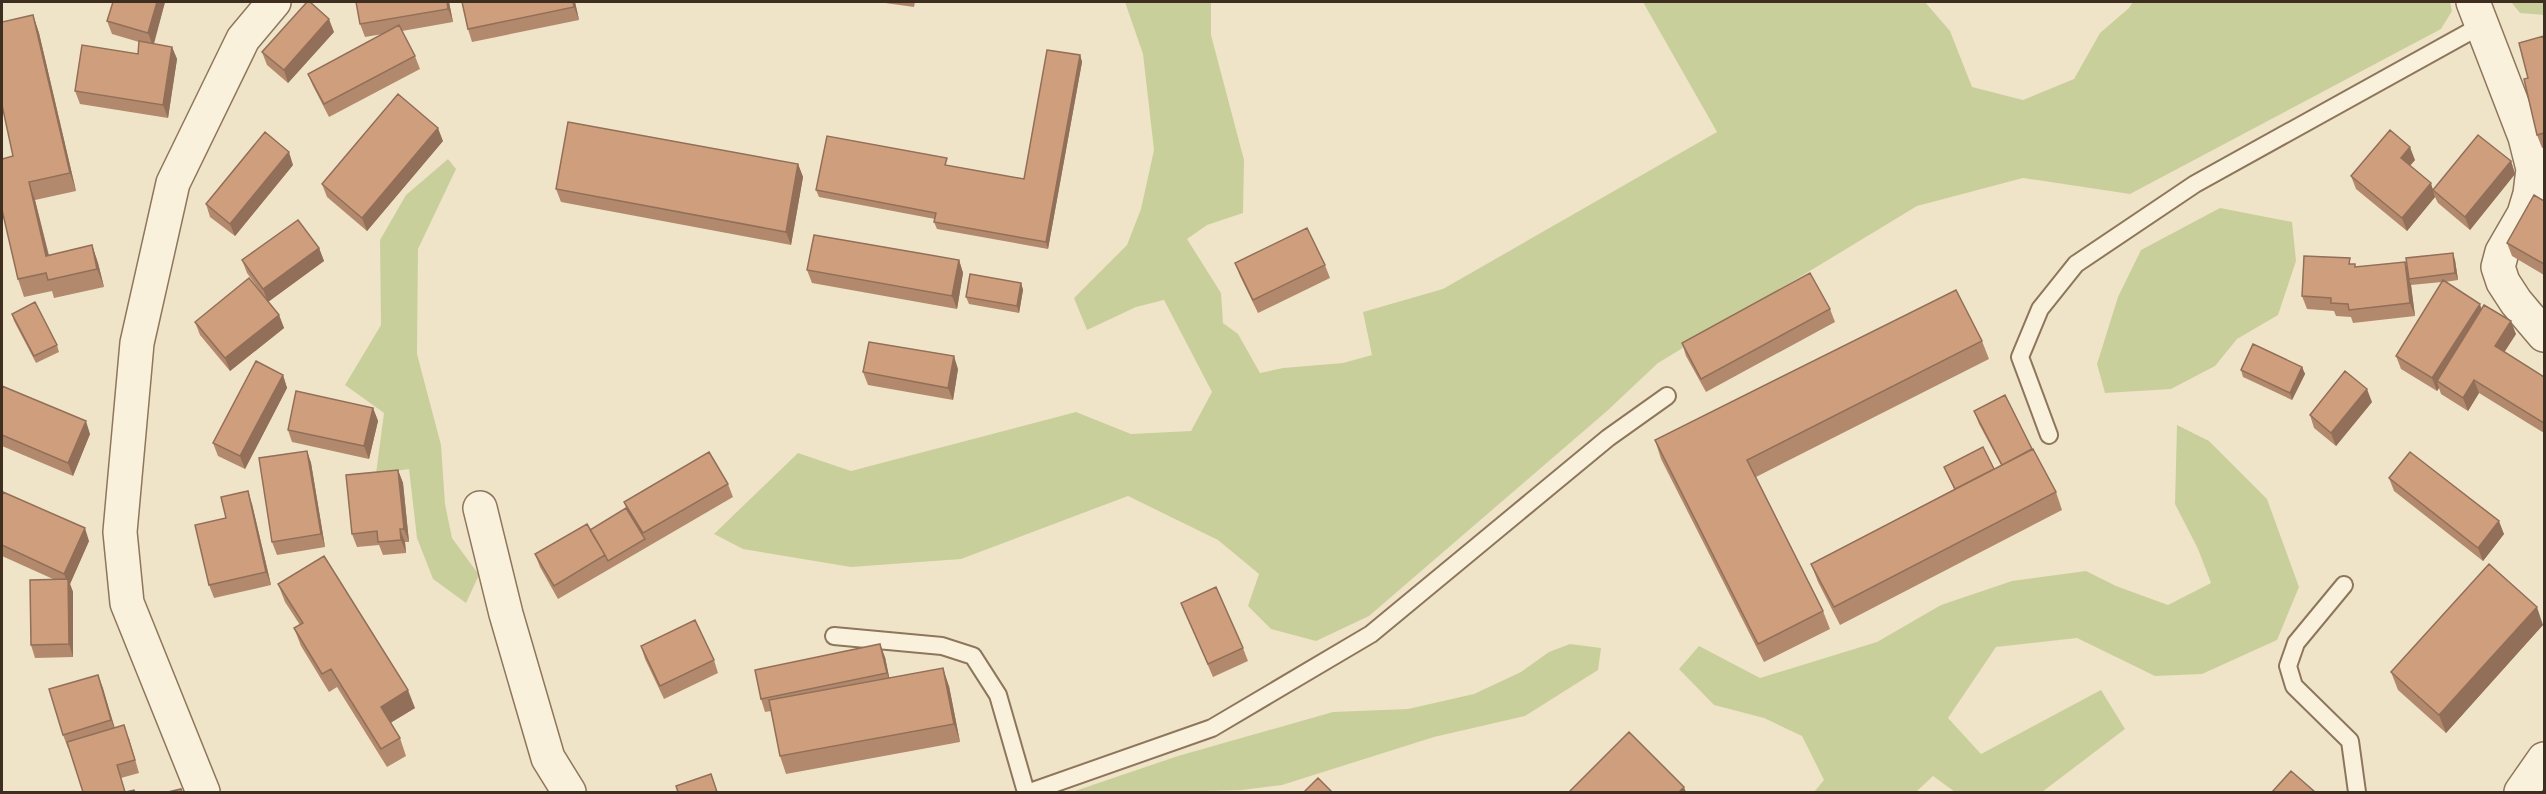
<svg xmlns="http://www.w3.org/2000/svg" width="2546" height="794" viewBox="0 0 2546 794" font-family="'IBM Plex Serif',serif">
	<rect width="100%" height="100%" fill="#f0e4c8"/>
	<path fill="#c9cf9b" d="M1125,2H1211V35L1244,160L1243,213L1207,225L1187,239L1221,293L1223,323L1238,334L1260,373L1283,368L1343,363L1372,355L1363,312L1443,289L1717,132L1643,2H1925L1950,31L1972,87L2023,100L2074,79L2100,33L2129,8L2133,2H2450L2452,11L2441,29L2130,194L2023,178L1917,206L1658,363L1607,411L1369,616L1316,641L1271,629L1248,606L1259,574L1218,540L1128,496L961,559L851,567L743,549L714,534L798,453L851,471L1076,412L1131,434L1191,431L1212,392L1164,300L1136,307L1087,330L1074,298L1127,245L1141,209L1154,150L1143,54Z
		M2511,2H2544V15L2520,13Z
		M448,159L456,169L418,249L417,354L441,445L445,504L452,538L479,575L466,603L433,579L417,538L409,469L376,474L384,413L345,385L381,325L380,240L406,195Z
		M2220,208L2292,222L2296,261L2278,315L2237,339L2215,366L2171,389L2105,393L2097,364L2118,297L2141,250Z
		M2177,425L2209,441L2267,499L2299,587L2277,640L2202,674L2155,676L2077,638L1996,647L1948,718L1981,754L2101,690L2125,729L2042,792H1955L1933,776L1916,792H1814L1824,780L1802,736L1764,718L1714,705L1679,669L1699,646L1760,678L1877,642L1941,605L2012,581L2086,571L2116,586L2168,605L2211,583L2198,549L2175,504Z
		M1570,644L1601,648L1598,670L1525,716L1434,737L1282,785L1242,790L1164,792H1072L1178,756L1333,712L1408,709L1474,694L1521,672L1549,652Z"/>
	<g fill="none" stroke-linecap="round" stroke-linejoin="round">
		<defs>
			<path id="service" d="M2049,435L2020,357L2040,309L2076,264L2195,184L2482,25
				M2344,585L2296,643L2288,666L2294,686L2350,741L2357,792
				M834,636L942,646L973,656L998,695L1026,792
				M1030,792L1212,728L1371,634L1608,438L1667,396"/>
			<path id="minor" d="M2473,2L2525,137L2533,169L2530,194L2524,214L2502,252L2498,267L2503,282L2516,302L2544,335
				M480,508L506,614L548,758L569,792
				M203,792L127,603L120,532L137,343L173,183L243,39L274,2"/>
			<path id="tertiary" d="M2521,792L2544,759"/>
		</defs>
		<use href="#service" stroke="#8d765c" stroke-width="20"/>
		<use href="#minor" stroke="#8d765c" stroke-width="36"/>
		<use href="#tertiary" stroke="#8d765c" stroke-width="36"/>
		<use href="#service" stroke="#faf1dc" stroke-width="16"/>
		<use href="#minor" stroke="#faf1dc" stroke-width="33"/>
		<use href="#tertiary" stroke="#faf1dc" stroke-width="33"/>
	</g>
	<path fill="#b2896c" d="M165,2L154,44L172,47L177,59L168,118L80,104L75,91L138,54L139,42L112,34L107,21Z
		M449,2L453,22L402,31L415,56L420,69L329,117L313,86L308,74L383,34L365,37L360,24Z
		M462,2H575L579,20L472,42L468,29Z
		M878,2H915L914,7Z
		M33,15L39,33L76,191L35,200L49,255L92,245L98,263L104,287L54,298L52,291L24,297L18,279L13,156Z
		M334,32L288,83L267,65L262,52Z
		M2544,36V147L2542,148L2537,135L2528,78Z
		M1080,55L1082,62L1048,249L937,229L934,222L935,219L819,197L816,190L949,165V166L1024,179Z
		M443,141L367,231L327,197L322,184Z
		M2415,160L2410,166L2434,190L2511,161L2515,174L2470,230L2438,203L2435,197L2407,231L2356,189L2351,176Z
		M798,164L803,177L791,245L561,202L556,189Z
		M293,165L235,236L210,217L206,204Z
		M2544,201V275L2512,256L2507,243Z
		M319,248L324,261L268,302L279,315L284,328L230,371L200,335L195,322L265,298L247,273L242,260Z
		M959,260L963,273L957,309L812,283L807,270Z
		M2455,260L2458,280L2445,282L2516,334L2504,352L2544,377V433L2479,393L2468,411L2441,394L2439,388L2437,391L2401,369L2396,356L2442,282L2411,285L2415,316L2353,323L2351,317L2336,316L2334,311L2307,309L2302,296L2352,264L2356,267H2407Z
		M1235,263L1325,265L1330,278L1258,313L1240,276Z
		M1021,283L1023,290L1019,313L969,304L966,297Z
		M1830,309L1835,322L1706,392L1686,356L1682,343Z
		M12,314L57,345L59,352L36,363L14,321Z
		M1982,341L1989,359L1756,477L1823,611L1830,629L1764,662L1661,459L1655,440Z
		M2302,367L2305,374L2292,400L2243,377L2241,370Z
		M958,369L953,400L868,385L863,372Z
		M283,375L287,388L245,469L218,456L213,443Z
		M2,386L90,434L73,476L2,446Z
		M2372,402L2336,446L2314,428L2310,415Z
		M373,408L378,421L369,459L292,442L288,430Z
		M1974,411L2056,492L2062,510L1840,625L1818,582L1811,564L1954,489L1944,467L1994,469L2001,465L1979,424Z
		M307,451L311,463L325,547L277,555L272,542Z
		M398,470L403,483L409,542H405L406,553L383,555L379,545L357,547L352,534Z
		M2389,478L2504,534L2483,561L2394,491Z
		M728,484L733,497L558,599L540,567L535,554L590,530L626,508L624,502Z
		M2,496L89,541L70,584L73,592V657L35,658L31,645L53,579L2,556Z
		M252,504L271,585L214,598L209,585L226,518Z
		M278,584L415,708L390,723L400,738L406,756L387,767L337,687L329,692L301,646L294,628L300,625L285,602Z
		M1181,603L1243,648L1248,661L1213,677L1186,615Z
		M2543,625L2446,733L2398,690L2391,672Z
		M641,646L714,660L718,673L664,699L645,659Z
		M885,657L889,677L949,686L960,742L786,774L780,756L771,711L765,712L761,699Z
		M98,675L115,728L129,738L139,773L121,778L69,748H68L63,735Z"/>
	<path fill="#916f58" d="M157,2H165L153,46L148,33Z
		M447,2H449L453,22L448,9Z
		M573,2H575L579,20L574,7Z
		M33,15L39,33L76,191L70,173Z
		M329,19L334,32L288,83L284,70Z
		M172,47L177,59L168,118L163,105Z
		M1080,55L1082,62L1048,249L1046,242Z
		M438,128L443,141L367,231L362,218Z
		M2410,147L2415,160L2405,171L2401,158Z
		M289,152L293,165L235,236L230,224Z
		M2511,161L2515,174L2470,230L2465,217Z
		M798,164L803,177L791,245L786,232Z
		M29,182L35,200L53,274L46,256Z
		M2431,183L2435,197L2407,231L2402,218Z
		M92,245L98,263L104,287L97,269Z
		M319,248L324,261L268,302L263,289Z
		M2453,253L2455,260L2458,280L2455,273Z
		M959,260L963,273L957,309L952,296Z
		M2405,262L2410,275L2409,279L2411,285L2415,316L2410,303Z
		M1021,283L1023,290L1019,313L1017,306Z
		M2480,304L2484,317L2437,381L2439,388L2437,391L2432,378Z
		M279,315L284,328L230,371L225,358Z
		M2511,321L2516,334L2500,359L2495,346Z
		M954,356L958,369L953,400L948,388Z
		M2302,367L2305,374L2292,400L2290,393Z
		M283,375L287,388L245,469L240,456Z
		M2474,380L2479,393L2468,411L2463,398Z
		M2367,389L2372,402L2336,446L2331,433Z
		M373,408L378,421L369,459L364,446Z
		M86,421L90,434L73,476L68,463Z
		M307,451L311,463L325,547L321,534Z
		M398,470L403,483L409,542L404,529Z
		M248,491L252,504L271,585L266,572Z
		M2499,521L2504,534L2483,561L2478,548Z
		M85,528L89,541L70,584L73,592V657L69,644L68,584L64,574Z
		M400,529L405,542L406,553L401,540Z
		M2537,607L2543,625L2446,733L2439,715Z
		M880,644L885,657L891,686L887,673Z
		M943,668L949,686L960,742L954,724Z
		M98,675L103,688L116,733L111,720Z
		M408,690L415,708L387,725L381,707Z
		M1684,787L1686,792H1679Z"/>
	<path fill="#cf9f7d" stroke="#916f58" stroke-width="1.5" d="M113,2H157L148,33L107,21Z
		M307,2H310L329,19L284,70L262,52Z
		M356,2H447L448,9L360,24Z
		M462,2H573L574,7L468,29Z
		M33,15L70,173L29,182L46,256L92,245L97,269L48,280L46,273L18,279L2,210V159L13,156L2,105V22Z
		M399,25L415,56L324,104L308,74Z
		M2544,36V133L2537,135L2524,79L2528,78L2519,43Z
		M139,41L172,47L163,105L75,91L82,45L138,54Z
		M1047,50L1080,55L1046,242L934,222L936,213L816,190L827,136L947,158L945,165L1024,179Z
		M398,94L438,128L362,218L322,184Z
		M568,122L798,164L786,232L556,189Z
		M2390,130L2410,147L2401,158L2431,183L2402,218L2351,176Z
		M265,132L289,152L230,224L206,204Z
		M2478,135L2511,161L2465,217L2433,190Z
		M2534,195L2544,201V264L2507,243Z
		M298,220L319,248L263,289L242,260Z
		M1307,228L1325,265L1253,300L1235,263Z
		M814,235L959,260L952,296L807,270Z
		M2453,253L2455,273L2409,279L2406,258Z
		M2304,256L2350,258L2349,264H2355V267L2405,262L2410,303L2349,310L2348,304L2331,303V298L2302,296Z
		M1810,273L1830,309L1701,379L1682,343Z
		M970,274L1021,283L1017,306L966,297Z
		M249,278L279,315L225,358L195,322Z
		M2443,280L2480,304L2432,378L2396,356Z
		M1956,290L1982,341L1747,460L1823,611L1758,644L1655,440Z
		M35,302L57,345L34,356L12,314Z
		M2484,305L2511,321L2495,346L2544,377V423L2474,380L2463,398L2437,381Z
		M869,342L954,356L948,388L863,372Z
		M2253,344L2302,367L2290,393L2241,370Z
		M256,361L283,375L240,456L213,443Z
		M2345,371L2367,389L2331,433L2310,415Z
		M2,386L86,421L68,463L2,435Z
		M296,391L373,408L364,446L288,430Z
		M2005,395L2032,449L2002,465L1974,411Z
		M1983,447L1994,469L1955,489L1944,467Z
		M2033,449L2056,492L1834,607L1811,564Z
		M307,451L321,534L272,542L259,458Z
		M709,452L728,484L643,533L624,502Z
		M2410,452L2499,521L2478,548L2389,478Z
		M398,470L404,529H400L401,540L378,542L377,531L352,534L346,475Z
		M248,491L266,572L209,585L195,525L226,518L221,497Z
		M3,492L85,528L64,574L2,545V496Z
		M626,508L645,539L608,561L605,555L590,530Z
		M587,524L605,555L554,586L535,554Z
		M324,556L408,690L381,707L400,738L381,749L331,669L322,674L294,628L303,623L278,584Z
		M2489,564L2537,607L2439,715L2391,672Z
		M68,579L69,644L31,645L30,580Z
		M1216,587L1243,648L1208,664L1181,603Z
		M695,620L714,660L660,686L641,646Z
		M880,644L887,673L761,699L755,670Z
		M943,668L954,724L780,756L769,700Z
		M98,675L111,720L63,735L49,689Z
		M124,725L135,760L117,765L125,792H83L67,742Z
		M1629,732L1684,787L1679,792H1569Z
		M2291,771L2315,792H2272Z
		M711,774L717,792H678L676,786Z
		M1318,778L1332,792H1304Z
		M181,789L182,792H168Z
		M134,790L135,792H126Z"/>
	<rect width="2546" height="794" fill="none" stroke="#3d2e20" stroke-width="6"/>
</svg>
